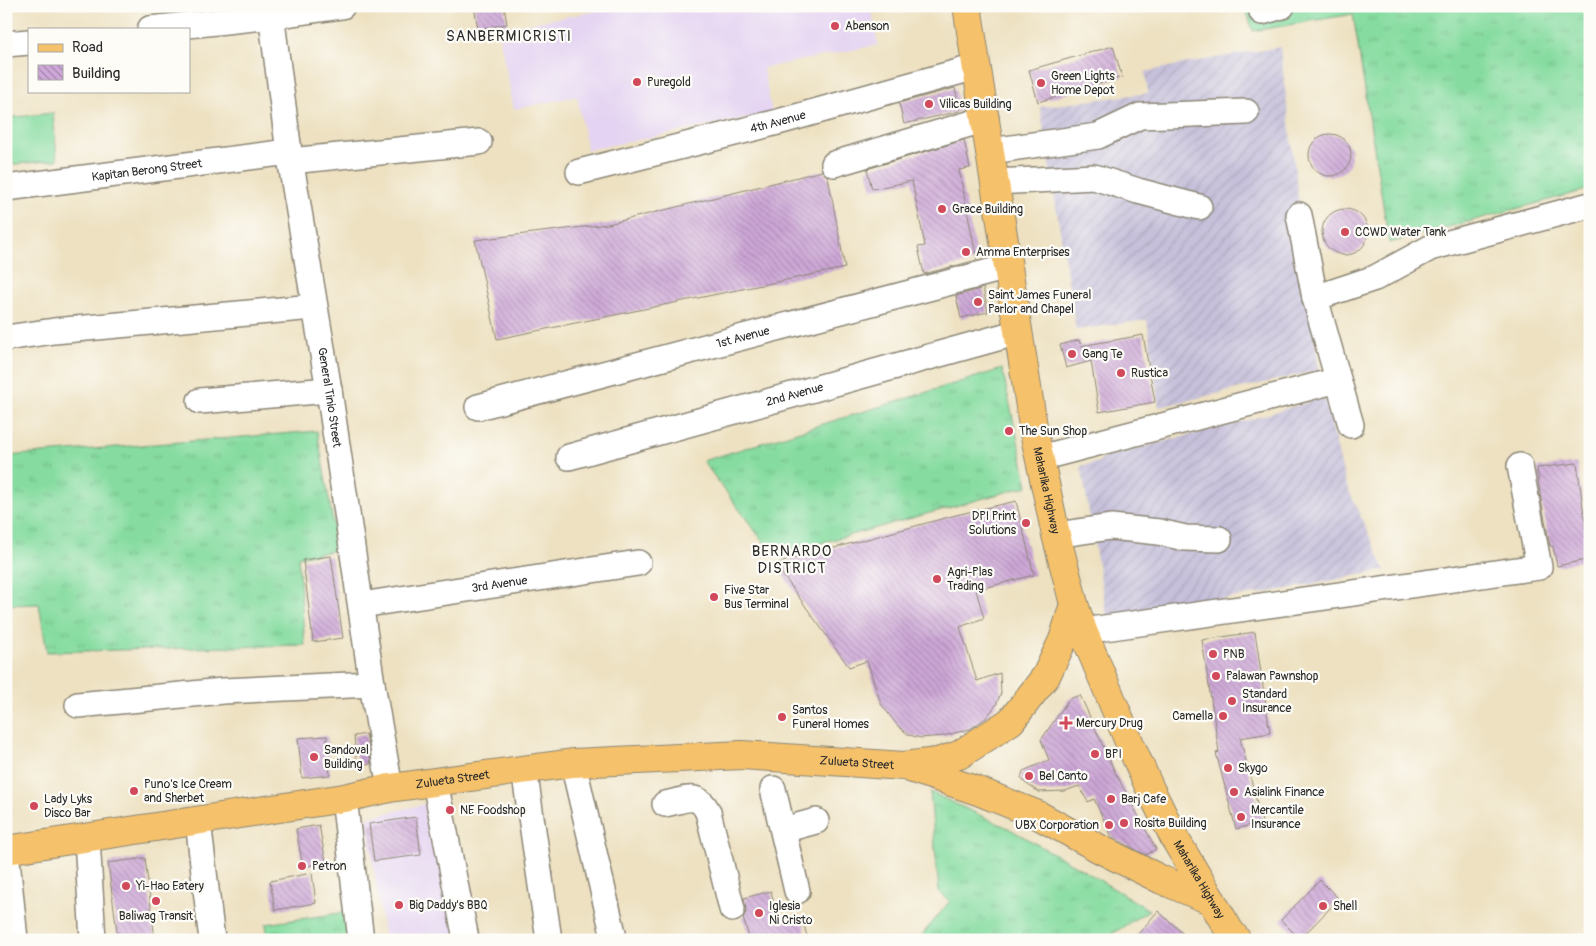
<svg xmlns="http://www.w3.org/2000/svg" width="1596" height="946" viewBox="0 0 1596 946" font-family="Pangolin,sans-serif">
	<defs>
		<pattern id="industrial-furrows" width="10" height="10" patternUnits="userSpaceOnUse" patternTransform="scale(1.25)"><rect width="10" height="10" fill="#c6c0da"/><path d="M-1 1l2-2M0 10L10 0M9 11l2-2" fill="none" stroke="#aaa5bb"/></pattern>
		<pattern id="grass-tufts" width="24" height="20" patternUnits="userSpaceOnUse" patternTransform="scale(1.25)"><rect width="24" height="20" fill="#86dca0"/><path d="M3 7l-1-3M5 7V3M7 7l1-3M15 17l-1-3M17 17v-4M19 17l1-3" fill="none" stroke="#74bd8a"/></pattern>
		<pattern id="building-back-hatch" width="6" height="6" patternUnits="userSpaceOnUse" patternTransform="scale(1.25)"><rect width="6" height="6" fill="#cda7d7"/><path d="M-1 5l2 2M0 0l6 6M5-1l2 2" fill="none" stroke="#a788af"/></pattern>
	</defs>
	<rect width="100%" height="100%" fill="#fdfcf7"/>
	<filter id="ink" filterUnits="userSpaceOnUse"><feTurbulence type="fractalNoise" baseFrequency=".02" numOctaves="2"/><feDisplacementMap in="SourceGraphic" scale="10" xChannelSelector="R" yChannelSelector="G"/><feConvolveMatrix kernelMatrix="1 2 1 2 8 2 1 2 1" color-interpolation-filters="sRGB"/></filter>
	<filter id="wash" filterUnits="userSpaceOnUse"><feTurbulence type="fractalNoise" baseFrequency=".0096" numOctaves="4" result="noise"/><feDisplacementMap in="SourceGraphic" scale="20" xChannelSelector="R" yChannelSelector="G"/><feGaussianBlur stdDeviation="1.12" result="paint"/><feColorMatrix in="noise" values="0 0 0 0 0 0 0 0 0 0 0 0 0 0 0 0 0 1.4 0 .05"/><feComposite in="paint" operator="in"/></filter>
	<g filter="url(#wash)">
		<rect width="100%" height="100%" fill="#ede1c1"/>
		<path fill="#e4d3f2" d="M625,6H871L878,45L763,68L772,113L587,150L577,96L514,109L498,29Z
			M438,801L464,940H385L366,818Z"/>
		<path fill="url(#industrial-furrows)" d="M1280,47L1319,370L1159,407L1147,320L1076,330L1040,107L1148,93L1145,72L1188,63Z
			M1325,397L1345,482L1385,570L1287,589L1107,617L1081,466L1099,462L1107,456L1245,421Z"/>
		<path fill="url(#grass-tufts)" stroke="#588466" d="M1245,6H1590V189L1389,243L1353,14L1253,31Z
			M1002,369L1028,486L774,556L703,461Z
			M317,431L338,550L298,557L305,645L47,652L39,604L6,605V456Z
			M930,792L1008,828L1083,870L1149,910L1103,940H918L950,901L939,892Z
			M347,912L351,940H268L266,924Z"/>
		<path fill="#86dca0" stroke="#588466" d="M53,113L57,160L6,165V118Z"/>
		<g id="blocks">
			<path fill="url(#building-back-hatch)" d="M474,6H504L507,24L478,29Z
				M1113,46L1122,77L1038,102L1029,70Z
				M955,88L960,111L904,124L899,103Z
				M1309 155a21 21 0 1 1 42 0a21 21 0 1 1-42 0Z
				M964,140L970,168L959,170L977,260L924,274L918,247L925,246L912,181L872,189L867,169Z
				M822,171L828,177L845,268L497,339L475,240L608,224Z
				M1322 232a23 23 0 1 1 46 0a23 23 0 1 1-46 0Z
				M983,288L988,312L961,318L956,296Z
				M1143,335L1155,402L1099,412L1091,361L1066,368L1060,345L1079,340L1081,346Z
				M1577,463L1590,559L1557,566L1553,546H1550L1540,494L1537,468Z
				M1016,501L1034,575L976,590L984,618L960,627L977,681L1000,673L1001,693L996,705L986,718L970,729L943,736L921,738L909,735L898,726L881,704L867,661L849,667L775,564L956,515Z
				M331,556L343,638L313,642L303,560Z
				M1255,632L1270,733L1240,738L1262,822L1236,829L1216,753L1219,752L1202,640Z
				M1080,695L1114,770L1156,849L1146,855L1112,837L1094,799L1088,802L1079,786L1065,791L1039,792L1025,783L1021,778L1023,771L1049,760L1041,740L1069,699Z
				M366,734L371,764L357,765L354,736Z
				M327,736L330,775L302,778L298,738Z
				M416,817L421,855L374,861L369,824Z
				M319,825L326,862L303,867L296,829Z
				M145,858L155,940H118L108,863Z
				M312,873L316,903L275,910L270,881Z
				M1320,880L1339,899L1300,939L1281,920Z
				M771,891L779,923L802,918L808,940H750L743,918L746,912L744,898Z
				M1158,911L1190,940H1133Z"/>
		</g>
	</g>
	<g filter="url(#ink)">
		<use href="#blocks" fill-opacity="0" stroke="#8c8676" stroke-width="1"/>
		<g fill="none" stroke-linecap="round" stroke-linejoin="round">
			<defs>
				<g id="minor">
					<path id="s1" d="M270,6L289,152L329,390L372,684L390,788"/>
					<path d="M1262,12L1282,6"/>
					<path d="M150,29L272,16L342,6"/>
					<path d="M6,44L29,42"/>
					<path d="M990,151L1098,136L1140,116L1246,112"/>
					<path d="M290,161L479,142"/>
					<path d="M834,164L986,119"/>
					<path id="s2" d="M579,172L778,122L976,67"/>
					<path d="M995,182L1094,177L1138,191L1199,207"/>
					<path id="s3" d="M6,188L289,152"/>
					<path d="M1299,215L1315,298L1351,425"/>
					<path d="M1315,298L1375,278L1430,248L1590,205"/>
					<path d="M6,338L54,331L313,307"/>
					<path d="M200,401L329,390"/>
					<path id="s4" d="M478,407L1008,267"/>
					<path id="s5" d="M569,457L1019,332"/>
					<path d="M1040,458L1338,380"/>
					<path d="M1056,535L1111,527L1159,532L1185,538L1219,539"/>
					<path id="s6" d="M361,605L638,563"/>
					<path d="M1083,631L1539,567L1520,466"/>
					<path d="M78,705L223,691L372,684"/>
					<path d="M573,763L613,933"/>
					<path d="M524,769L549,940"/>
					<path d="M435,782L466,939"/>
					<path d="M773,789L797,891"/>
					<path d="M344,798L361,940"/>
					<path d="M665,804C686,800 697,791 708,812L732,909"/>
					<path d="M198,821L212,940"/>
					<path d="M783,830L816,821"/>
					<path d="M87,838L93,940"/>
					<path d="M6,850L15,940"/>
				</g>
				<g id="major">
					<path id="s7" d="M967,6L1034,432L1056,535L1074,604L1083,631L1130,744L1151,791L1175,839L1229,930L1237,940"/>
					<path d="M910,768L978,791L1038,815L1100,849L1162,880L1212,901"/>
					<path id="s8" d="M6,850L344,798L390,788L573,763L742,755L904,766L937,762L959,755L1011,721L1046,676L1063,640L1074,604"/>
				</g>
			</defs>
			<use href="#minor" stroke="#8c8676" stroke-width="28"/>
			<use href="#major" stroke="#8c8676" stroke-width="30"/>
			<use href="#minor" stroke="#fff" stroke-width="25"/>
			<use href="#major" stroke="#f5c16b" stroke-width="28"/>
		</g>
	</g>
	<g fill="#d1495b" stroke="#fdfcf7" stroke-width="2">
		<circle cx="835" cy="26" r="5"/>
		<circle cx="637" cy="82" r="5"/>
		<circle cx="1041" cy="83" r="5"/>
		<circle cx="929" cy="104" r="5"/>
		<circle cx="942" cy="209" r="5"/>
		<circle cx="1345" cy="232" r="5"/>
		<circle cx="966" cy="252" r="5"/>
		<circle cx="978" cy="302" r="5"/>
		<circle cx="1072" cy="354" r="5"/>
		<circle cx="1121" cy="373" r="5"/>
		<circle cx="1009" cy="431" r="5"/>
		<circle cx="1026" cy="523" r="5"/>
		<circle cx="937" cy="579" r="5"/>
		<circle cx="714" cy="597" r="5"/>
		<circle cx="1213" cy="654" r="5"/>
		<circle cx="1216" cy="676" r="5"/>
		<circle cx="1232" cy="701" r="5"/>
		<circle cx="1223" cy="716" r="5"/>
		<circle cx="782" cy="717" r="5"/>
		<path d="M1063.5 715.5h5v5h5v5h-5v5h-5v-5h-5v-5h5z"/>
		<circle cx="1095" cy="754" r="5"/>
		<circle cx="314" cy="757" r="5"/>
		<circle cx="1228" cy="768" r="5"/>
		<circle cx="1029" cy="776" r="5"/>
		<circle cx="134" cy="791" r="5"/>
		<circle cx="1234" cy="792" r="5"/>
		<circle cx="1111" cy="799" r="5"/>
		<circle cx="34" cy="806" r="5"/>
		<circle cx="450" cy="810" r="5"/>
		<circle cx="1241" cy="817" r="5"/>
		<circle cx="1124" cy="823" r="5"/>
		<circle cx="1109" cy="825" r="5"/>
		<circle cx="302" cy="866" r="5"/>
		<circle cx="126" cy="886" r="5"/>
		<circle cx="156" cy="901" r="5"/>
		<circle cx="399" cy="905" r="5"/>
		<circle cx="1323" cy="906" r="5"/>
		<circle cx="759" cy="913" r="5"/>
	</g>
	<g text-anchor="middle" stroke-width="4.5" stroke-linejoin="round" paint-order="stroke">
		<g font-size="12" fill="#2b2b2b" stroke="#fdfcf7" text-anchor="start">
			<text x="845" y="30">Abenson</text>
			<text x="1051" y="80">Green Lights<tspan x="1051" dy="14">Home Depot</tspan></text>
			<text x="647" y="86">Puregold</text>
			<text x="939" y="108">Vilicas Building</text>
			<text x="952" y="213">Grace Building</text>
			<text x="1355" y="236">CCWD Water Tank</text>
			<text x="976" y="256">Amma Enterprises</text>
			<text x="988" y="299">Saint James Funeral<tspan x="988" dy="14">Parlor and Chapel</tspan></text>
			<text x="1082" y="358">Gang Te</text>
			<text x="1131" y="377">Rustica</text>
			<text x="1019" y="435">The Sun Shop</text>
			<text x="1016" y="520" text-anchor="end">DPI Print<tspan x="1016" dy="14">Solutions</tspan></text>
			<text x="947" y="576">Agri-Plas<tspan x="947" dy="14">Trading</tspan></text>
			<text x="724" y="594">Five Star<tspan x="724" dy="14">Bus Terminal</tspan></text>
			<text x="1223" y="658">PNB</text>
			<text x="1226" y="680">Palawan Pawnshop</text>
			<text x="1242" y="698">Standard<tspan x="1242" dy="14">Insurance</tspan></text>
			<text x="792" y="714">Santos<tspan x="792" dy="14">Funeral Homes</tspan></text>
			<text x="1213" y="720" text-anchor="end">Camella</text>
			<text x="1076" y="727">Mercury Drug</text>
			<text x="324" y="754">Sandoval<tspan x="324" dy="14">Building</tspan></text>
			<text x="1105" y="758">BPI</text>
			<text x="1238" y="772">Skygo</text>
			<text x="1039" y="780">Bel Canto</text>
			<text x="144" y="788">Puno's Ice Cream<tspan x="144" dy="14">and Sherbet</tspan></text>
			<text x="1244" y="796">Asialink Finance</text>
			<text x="44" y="803">Lady Lyks<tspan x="44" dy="14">Disco Bar</tspan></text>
			<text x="1121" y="803">Barj Cafe</text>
			<text x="460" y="814">NE Foodshop</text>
			<text x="1251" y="814">Mercantile<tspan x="1251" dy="14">Insurance</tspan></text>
			<text x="1134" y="827">Rosita Building</text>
			<text x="1099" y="829" text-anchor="end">UBX Corporation</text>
			<text x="312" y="870">Petron</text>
			<text x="136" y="890">Yi-Hao Eatery</text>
			<text x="409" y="909">Big Daddy's BBQ</text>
			<text x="769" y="910">Iglesia<tspan x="769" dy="14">Ni Cristo</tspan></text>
			<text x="1333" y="910">Shell</text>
			<text x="156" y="920" text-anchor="middle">Baliwag Transit</text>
		</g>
		<g font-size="12" fill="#2b2b2b" stroke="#fdfcf7">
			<text dy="4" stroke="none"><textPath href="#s2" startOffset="205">4th Avenue</textPath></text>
			<text dy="4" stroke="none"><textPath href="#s3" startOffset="142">Kapitan Berong Street</textPath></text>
			<text dy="4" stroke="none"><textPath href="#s4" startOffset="274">1st Avenue</textPath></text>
			<text dy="4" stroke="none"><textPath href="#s5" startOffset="234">2nd Avenue</textPath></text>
			<text dy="4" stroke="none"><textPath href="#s1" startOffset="396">General Tinio Street</textPath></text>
			<text dy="4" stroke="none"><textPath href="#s7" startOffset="491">Maharlika Highway</textPath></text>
			<text dy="4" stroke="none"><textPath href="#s6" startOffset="140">3rd Avenue</textPath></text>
			<text dy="4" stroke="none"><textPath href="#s8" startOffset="858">Zulueta Street</textPath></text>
			<text dy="4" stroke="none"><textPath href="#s8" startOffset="452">Zulueta Street</textPath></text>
			<text dy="4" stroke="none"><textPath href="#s7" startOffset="911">Maharlika Highway</textPath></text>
		</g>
		<g font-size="15" letter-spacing="1" fill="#2b2b2b" stroke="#fdfcf7">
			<text x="509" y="41">SANBERMICRISTI</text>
			<text x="792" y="556">BERNARDO<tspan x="792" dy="17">DISTRICT</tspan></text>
		</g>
	</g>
	<rect width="1596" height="946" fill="none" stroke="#fdfcf7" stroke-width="25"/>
	<rect x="28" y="28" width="162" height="65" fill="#fdfcf7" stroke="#a9a8a5"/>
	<rect x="38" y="44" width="25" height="8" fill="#f5c16b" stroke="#a9a8a5"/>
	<text x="72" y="52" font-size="15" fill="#2b2b2b">Road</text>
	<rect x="38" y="65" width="25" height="15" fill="url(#building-back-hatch)" stroke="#a9a8a5"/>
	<text x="72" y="78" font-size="15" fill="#2b2b2b">Building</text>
</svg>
